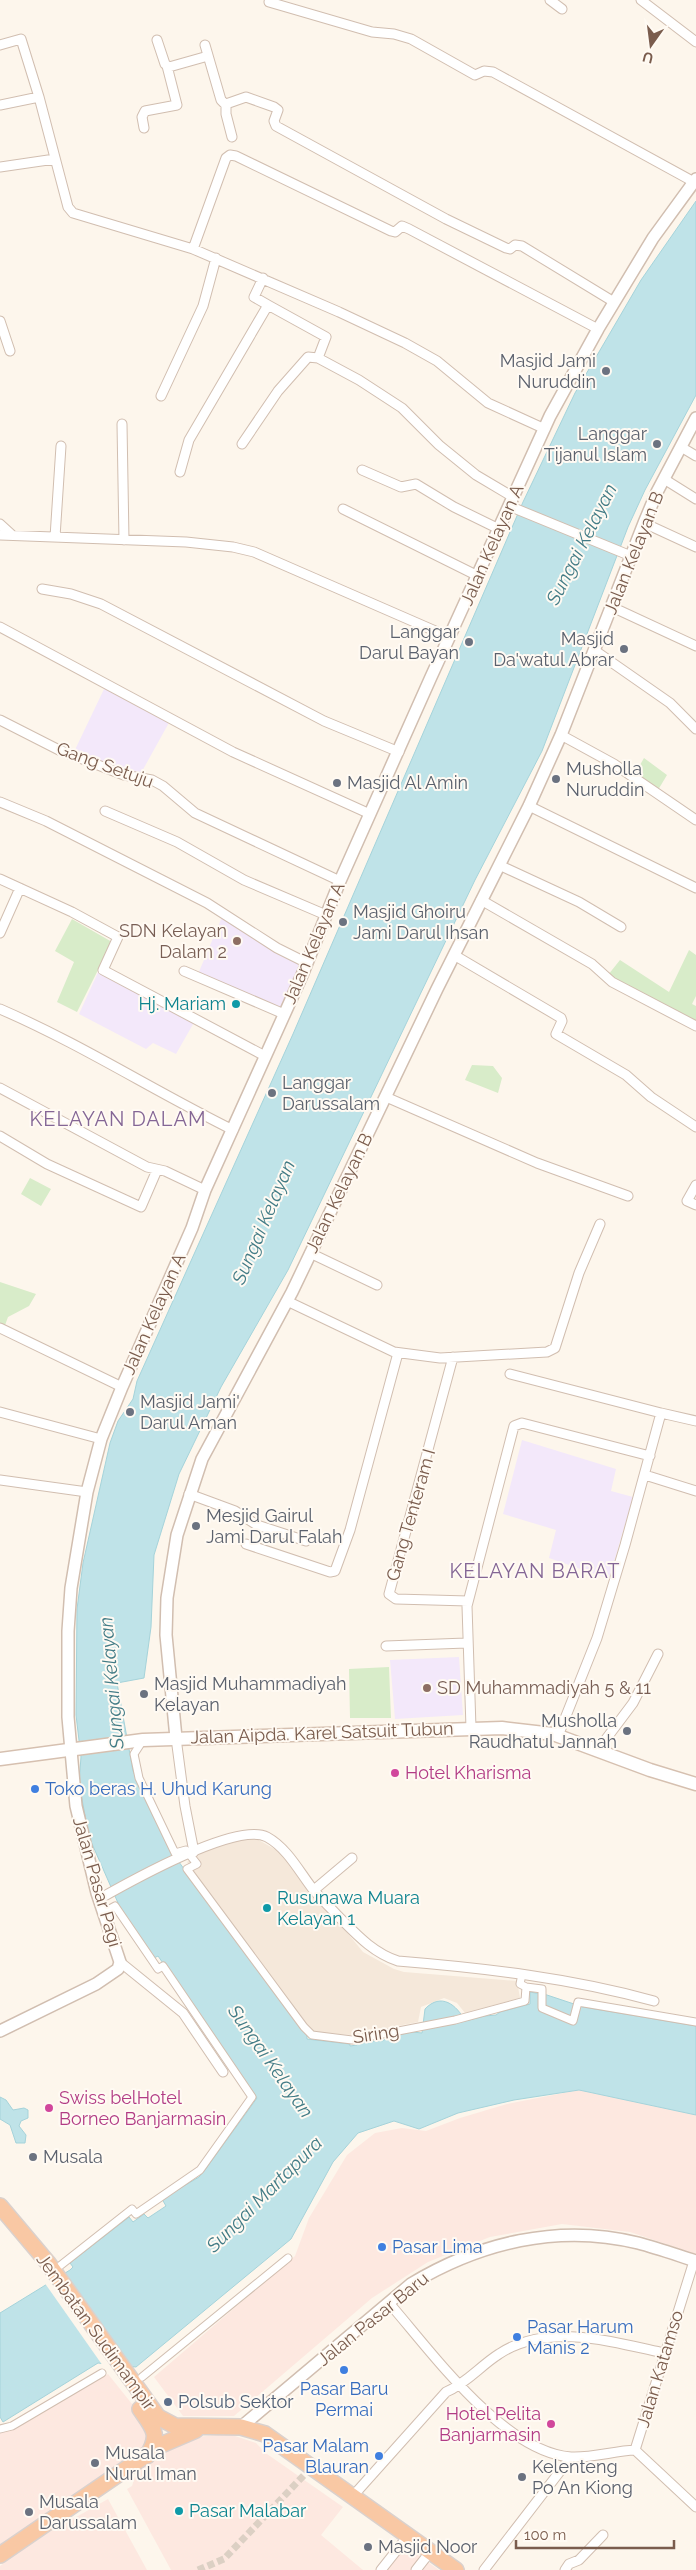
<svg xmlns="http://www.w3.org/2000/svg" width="696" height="2570" viewBox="0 0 696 2570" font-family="Raleway,sans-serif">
	<rect width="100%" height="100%" fill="#fdf6ec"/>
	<path fill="#f5e8da" d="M226,1838L257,1839L283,1854L363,1952L394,1969L404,1972L517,1981L520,1998L465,2013L457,2003L444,1998L421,2007L418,2022L351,2035L315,2032L307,2028L187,1862Z"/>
	<path fill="#fde8e0" d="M579,2090L696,2115V2254L630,2232L562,2224L490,2237L428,2262L372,2298L234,2416H183L154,2377L295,2256L309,2218L347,2155L375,2133L402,2128L426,2131L460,2118L507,2104Z
		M108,2374L148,2424L147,2449L0,2549V2431L15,2426Z
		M229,2434L256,2443L267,2454L343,2507L321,2535L363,2570H171L127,2489L132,2486L138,2467L170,2448L195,2437Z
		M108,2499L147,2570H0V2566L34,2541Z
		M402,2544L439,2570H383Z"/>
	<path fill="#f3e8fa" d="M105,687L171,719L140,775L127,774L73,754Z
		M222,917L303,964L281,1009L198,974Z
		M100,968L196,1019L176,1054L153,1043L146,1049L79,1014Z
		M522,1440L616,1469L611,1491L633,1497L609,1579L549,1558L556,1530L503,1514Z
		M459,1657L463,1715L395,1719L390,1660Z"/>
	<path fill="#d8ecc9" d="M644,758L667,775L658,790L636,772Z
		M72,919L112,942L77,1012L57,1002L74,962L55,951Z
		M689,950L696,955V996L692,1004L696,1006V1021L617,982L608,975L620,960L669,992Z
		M472,1065L493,1066L502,1078L498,1093L465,1080Z
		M30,1178L51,1189L41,1206L21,1194Z
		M0,1282L36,1294L29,1306L8,1317L4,1328L0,1326Z
		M389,1667L391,1718H350L349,1669Z"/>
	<path fill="#bfe3e8" stroke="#a5d3da" d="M696,201V395L645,490L628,527L542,751L475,880L288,1270L221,1387L179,1474L154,1555L151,1627L144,1678L117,1683L133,1771L152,1814L173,1854L307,2035V2039L350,2044V2046L357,2045L358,2042L382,2041L392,2036L412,2032L422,2033L425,2009C441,1992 457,2005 465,2021L485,2016L496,2015L500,2012L530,2004V1992L547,1995L583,2007L696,2026V2115L579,2090L514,2100L458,2113L419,2129L394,2121L358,2133L333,2162L291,2239L136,2367L98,2363L3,2422L0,2417V2313L70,2270L73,2267L70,2263L129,2217L133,2222L144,2214L148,2218L166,2206L162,2199L199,2177L205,2170L257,2098L158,1956L154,1958L122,1912L89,1837L79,1783L81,1757L76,1715L77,1609L83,1563L110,1443L118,1421L133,1399L137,1381L293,1034L523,502L575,393L641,280Z
		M0,2097L6,2100L13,2110L24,2108L28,2110V2118L21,2121L19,2126L26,2135L25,2143H16L10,2125L0,2119Z"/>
	<path fill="#fdf6ec" d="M62,2272L131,2369L103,2366L44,2282Z"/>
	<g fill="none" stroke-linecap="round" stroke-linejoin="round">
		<path stroke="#dcd0c4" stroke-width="7" stroke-dasharray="7 3.5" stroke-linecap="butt" d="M198,2570L224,2559L307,2472"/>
		<defs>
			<path id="pedestrian" d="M143,1740L134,1754L139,1778L175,1853L186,1850L197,1864L187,1869L304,2027L312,2035L352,2040L455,2020L525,2001L526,1987L542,1989V2008L573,2021L578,2002L696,2022
				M522,1974L520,1984L526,1987
				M61,2265L132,2209L136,2214L200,2170L252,2097L163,1966L158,1969L115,1906L104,1912
				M142,2377L288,2258
				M0,2429L12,2426L102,2373"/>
			<path id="minor" d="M550,0L562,9
				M641,0L696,42
				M269,2L372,32L394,34L411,39L475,75L484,71L493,72L694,182
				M157,40L165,64L169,67L208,56
				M0,45L21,39L39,97
				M205,45L221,100L226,105
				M0,105L39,97L68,207L73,213L193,249L339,312L405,343L437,361L488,403L545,429
				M144,128L142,117L145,111L177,105L167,66
				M232,137L226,114V104L246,97L274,107L278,110L274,121L276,126L446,219L506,248L510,249L515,245L522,246L614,302
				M0,167L55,159
				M193,249L226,158L230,155L236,156L391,231L395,232L402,226L409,229L598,329
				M268,305L326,337L318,358L359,380L402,408L439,445L476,475L513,497
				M0,321L10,351
				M161,396L203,306L216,258
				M122,424L124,540
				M242,444L278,391L308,357L318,358
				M681,447L696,456
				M362,470L401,487L416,484L454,507L499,529
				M180,472L189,440L268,305L254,297L263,278
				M664,479L696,499
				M509,506L631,556
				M343,509L478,576
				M644,523L696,547
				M0,524L12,535
				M0,535L186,542L233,547L254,552L449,637
				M55,537L61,446
				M42,589L71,594L101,604L324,721L399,752
				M612,607L696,646
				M0,627L233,752L370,814
				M594,650L670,703L696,729
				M0,720L59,750L124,775L152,780L163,786L195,813L340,881
				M561,735L614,764L696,820
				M0,802L46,821L207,903L277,948L307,963
				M529,806L696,888
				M105,811L177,842L244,880L326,915
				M499,865L579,902L621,927
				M0,879L72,912L118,937L103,970L265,1056
				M481,900L592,964L612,982L696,1026
				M0,933L20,888
				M454,955L561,1018L562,1021L556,1034L626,1075L651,1097L696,1127
				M184,971L284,1014
				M0,1009C81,1044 154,1091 233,1130
				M0,1088L147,1167L165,1171L205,1190
				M386,1097L537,1163L628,1196
				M0,1136L47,1164L141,1207L157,1170
				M696,1185L687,1201L696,1205
				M310,1253L377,1285
				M287,1301L394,1352L440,1358L547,1352L555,1348L579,1273L600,1224
				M0,1328L122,1387
				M453,1357L389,1594L396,1599L468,1601
				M510,1374L661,1413L625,1545L597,1638L558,1736
				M0,1412L101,1439
				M661,1413L696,1421
				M645,1475L696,1491
				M0,1480L87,1492
				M189,1494L235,1511L257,1525L306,1541
				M246,1544L330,1572L335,1571L350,1530L398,1353
				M386,1646L466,1643
				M471,1728L467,1606L514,1426L522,1423L650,1456
				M176,1738L185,1806L194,1852
				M597,1751L633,1703L658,1654
				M314,1890L352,1858
				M99,1899C129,1882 237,1821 267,1837C287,1848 299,1871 312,1888C320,1898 330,1907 338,1916C356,1934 373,1953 398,1961C484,1968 571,1978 654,2001
				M120,1962L183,2013L223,2072
				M389,2303C431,2351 503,2452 571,2457C592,2458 614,2451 635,2450L696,2507
				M635,2450L694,2261
				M352,2497L446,2392C467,2383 480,2366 499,2354C546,2322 613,2342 664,2353
				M381,2570L408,2536
				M416,2570L430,2552
				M484,2570L571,2457
				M565,2570L569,2564L579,2560L603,2535"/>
			<path id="tertiary" d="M176,1738L166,1635L167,1598L177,1535L202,1459L292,1292L437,989L529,806L561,735L644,523L657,492L696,418
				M0,2031L96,1984L118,1969L120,1962L97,1893L76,1806L68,1717V1631L71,1588L87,1492L101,1439L122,1387L192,1228L205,1190L303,973L340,881L431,677L550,416L598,329L653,238L696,179
				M241,2427L411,2284C479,2243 558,2223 638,2243C657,2248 677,2255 696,2261"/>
			<path id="secondary" d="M0,1759L143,1740L502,1728L553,1734L650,1770L696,1784"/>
			<path id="trunk" d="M0,2206L48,2263L158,2417L175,2426L241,2427L265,2434L456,2570
				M140,2409C153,2428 161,2434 147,2456
				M0,2555L161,2445L196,2430"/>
		</defs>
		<use href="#pedestrian" stroke="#d1beb0" stroke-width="9"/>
		<use href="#minor" stroke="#d1beb0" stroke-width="11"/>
		<use href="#tertiary" stroke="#d1beb0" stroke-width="14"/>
		<use href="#secondary" stroke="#d6c0b0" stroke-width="15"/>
		<use href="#trunk" stroke="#dad1cd" stroke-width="18"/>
		<use href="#pedestrian" stroke="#fff" stroke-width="7"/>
		<use href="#minor" stroke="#fff" stroke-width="9"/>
		<use href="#tertiary" stroke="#fff" stroke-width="11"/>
		<use href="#secondary" stroke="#fff" stroke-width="12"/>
		<use href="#trunk" stroke="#f9c8a4" stroke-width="15"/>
	</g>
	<g fill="#6b7280" stroke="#fffaf3" stroke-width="2">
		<circle cx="606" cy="371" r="5"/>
		<circle cx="657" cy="444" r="5"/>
		<circle cx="469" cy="642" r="5"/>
		<circle cx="624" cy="649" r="5"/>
		<circle cx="556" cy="779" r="5"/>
		<circle cx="337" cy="783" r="5"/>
		<circle cx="343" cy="922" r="5"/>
		<circle cx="272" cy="1093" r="5"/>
		<circle cx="130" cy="1412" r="5"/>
		<circle cx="196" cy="1526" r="5"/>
		<circle cx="144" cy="1694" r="5"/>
		<circle cx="627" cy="1731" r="5"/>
		<circle cx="33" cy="2157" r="5"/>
		<circle cx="95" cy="2463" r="5"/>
		<circle cx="522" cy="2477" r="5"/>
		<circle cx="29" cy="2512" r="5"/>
		<circle cx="368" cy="2547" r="5"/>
	</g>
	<g fill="#8d6e63" stroke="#fffaf3" stroke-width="2">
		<circle cx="237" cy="941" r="5"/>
		<circle cx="427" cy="1688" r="5"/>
	</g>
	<g fill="#0f9aa8" stroke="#fffaf3" stroke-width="2">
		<circle cx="236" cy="1004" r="5"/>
		<circle cx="267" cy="1908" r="5"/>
		<circle cx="179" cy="2511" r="5"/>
	</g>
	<g fill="#d1479c" stroke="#fffaf3" stroke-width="2">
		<circle cx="395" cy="1773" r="5"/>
		<circle cx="49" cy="2108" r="5"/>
		<circle cx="551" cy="2424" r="5"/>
	</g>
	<g fill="#3f7fe0" stroke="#fffaf3" stroke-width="2">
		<circle cx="35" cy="1789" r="5"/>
		<circle cx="382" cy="2247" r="5"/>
		<circle cx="517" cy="2337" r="5"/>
		<circle cx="344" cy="2370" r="5"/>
		<circle cx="379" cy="2456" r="5"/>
	</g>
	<circle fill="#5c6f8a" stroke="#fffaf3" stroke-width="2" cx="168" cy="2402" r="5"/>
	<g text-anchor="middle" stroke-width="4" stroke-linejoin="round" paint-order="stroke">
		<g font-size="18" fill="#5b616d" stroke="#fffaf3" text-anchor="start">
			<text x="596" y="367" text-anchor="end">Masjid Jami<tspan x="596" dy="21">Nuruddin</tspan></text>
			<text x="647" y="440" text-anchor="end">Langgar<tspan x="647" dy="21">Tijanul Islam</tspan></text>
			<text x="459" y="638" text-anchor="end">Langgar<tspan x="459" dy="21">Darul Bayan</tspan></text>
			<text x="614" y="645" text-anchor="end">Masjid<tspan x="614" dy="21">Da'watul Abrar</tspan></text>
			<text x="566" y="775">Musholla<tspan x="566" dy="21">Nuruddin</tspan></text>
			<text x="347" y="789">Masjid Al Amin</text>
			<text x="353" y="918">Masjid Ghoiru<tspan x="353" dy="21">Jami Darul Ihsan</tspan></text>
			<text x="282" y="1089">Langgar<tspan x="282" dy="21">Darussalam</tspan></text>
			<text x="140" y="1408">Masjid Jami'<tspan x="140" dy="21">Darul Aman</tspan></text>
			<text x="206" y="1522">Mesjid Gairul<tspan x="206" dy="21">Jami Darul Falah</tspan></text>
			<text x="154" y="1690">Masjid Muhammadiyah<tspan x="154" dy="21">Kelayan</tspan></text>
			<text x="617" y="1727" text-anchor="end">Musholla<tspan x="617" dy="21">Raudhatul Jannah</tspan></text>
			<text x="43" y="2163">Musala</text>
			<text x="105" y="2459">Musala<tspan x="105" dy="21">Nurul Iman</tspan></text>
			<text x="532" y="2473">Kelenteng<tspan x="532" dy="21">Po An Kiong</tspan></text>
			<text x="39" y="2508">Musala<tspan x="39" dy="21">Darussalam</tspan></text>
			<text x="378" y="2553">Masjid Noor</text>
		</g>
		<g font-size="18" fill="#7a5c4d" stroke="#fffaf3">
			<text transform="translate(492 545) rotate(-66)" y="6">Jalan Kelayan A</text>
			<text transform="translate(634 553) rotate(-68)" y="6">Jalan Kelayan B</text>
			<text transform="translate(105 765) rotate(20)" y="6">Gang Setuju</text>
			<text transform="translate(314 943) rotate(-67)" y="6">Jalan Kelayan A</text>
			<text transform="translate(339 1193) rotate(-64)" y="6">Jalan Kelayan B</text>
			<text transform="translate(154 1314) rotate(-66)" y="6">Jalan Kelayan A</text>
			<text transform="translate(411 1515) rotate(-74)" y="6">Gang Tenteram I</text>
			<text transform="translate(322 1733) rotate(-2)" y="6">Jalan Aipda. Karel Satsuit Tubun</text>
			<text transform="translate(97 1882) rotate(74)" y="6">Jalan Pasar Pagi</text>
			<text transform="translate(376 2034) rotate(-9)" y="6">Siring</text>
			<text transform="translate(373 2319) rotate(-39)" y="6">Jalan Pasar Baru</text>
			<text transform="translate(96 2332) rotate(54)" y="6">Jembatan Sudimampir</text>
			<text transform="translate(660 2369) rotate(-73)" y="6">Jalan Katamso</text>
		</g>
		<g font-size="18" fill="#785e54" stroke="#fffaf3" text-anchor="end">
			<text x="227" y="937">SDN Kelayan<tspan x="227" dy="21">Dalam 2</tspan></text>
			<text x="437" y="1694" text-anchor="start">SD Muhammadiyah 5 &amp; 11</text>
		</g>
		<g font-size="18" fill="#0d838f" stroke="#fffaf3" text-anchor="start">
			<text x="226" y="1010" text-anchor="end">Hj. Mariam</text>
			<text x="277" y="1904">Rusunawa Muara<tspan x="277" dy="21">Kelayan 1</tspan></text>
			<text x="189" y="2517">Pasar Malabar</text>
		</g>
		<g font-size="18" fill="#b23c85" stroke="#fffaf3" text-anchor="start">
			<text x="405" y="1779">Hotel Kharisma</text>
			<text x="59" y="2104">Swiss belHotel<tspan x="59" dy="21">Borneo Banjarmasin</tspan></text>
			<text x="541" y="2420" text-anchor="end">Hotel Pelita<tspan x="541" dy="21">Banjarmasin</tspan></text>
		</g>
		<g font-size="18" fill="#366cbe" stroke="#fffaf3" text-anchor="start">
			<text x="45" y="1795">Toko beras H. Uhud Karung</text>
			<text x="392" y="2253">Pasar Lima</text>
			<text x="527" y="2333">Pasar Harum<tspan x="527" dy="21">Manis 2</tspan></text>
			<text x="344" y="2395" text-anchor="middle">Pasar Baru<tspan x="344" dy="21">Permai</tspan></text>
			<text x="369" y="2452" text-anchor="end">Pasar Malam<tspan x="369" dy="21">Blauran</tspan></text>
		</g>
		<g font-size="18" fill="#4e5e75" stroke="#fffaf3" text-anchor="start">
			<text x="178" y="2408">Polsub Sektor</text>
		</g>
		<g font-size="19" font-style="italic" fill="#437c86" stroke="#fffaf3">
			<text transform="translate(581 544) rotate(-63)" y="7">Sungai Kelayan</text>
			<text transform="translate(263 1222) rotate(-67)" y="7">Sungai Kelayan</text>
			<text transform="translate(111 1683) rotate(-95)" y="7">Sungai Kelayan</text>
			<text transform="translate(271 2061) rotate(55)" y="7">Sungai Kelayan</text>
			<text transform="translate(264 2194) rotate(-45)" y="7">Sungai Martapura</text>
		</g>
		<g font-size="20" letter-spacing="1" fill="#846695" stroke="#fffaf3">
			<text x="118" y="1126">KELAYAN DALAM</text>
			<text x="535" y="1578">KELAYAN BARAT</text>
		</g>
	</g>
	<g transform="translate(651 45) rotate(194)" stroke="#fffaf3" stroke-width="4" paint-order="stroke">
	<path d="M0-4L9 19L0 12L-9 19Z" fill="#7a5c4d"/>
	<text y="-8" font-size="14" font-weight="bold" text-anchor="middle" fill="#7a5c4d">U</text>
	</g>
	<path d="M516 2540v8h158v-8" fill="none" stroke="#7a5c4d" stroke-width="2.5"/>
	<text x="524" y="2540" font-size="15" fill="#7a5c4d" stroke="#fffaf3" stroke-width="4" paint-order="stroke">100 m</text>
</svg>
